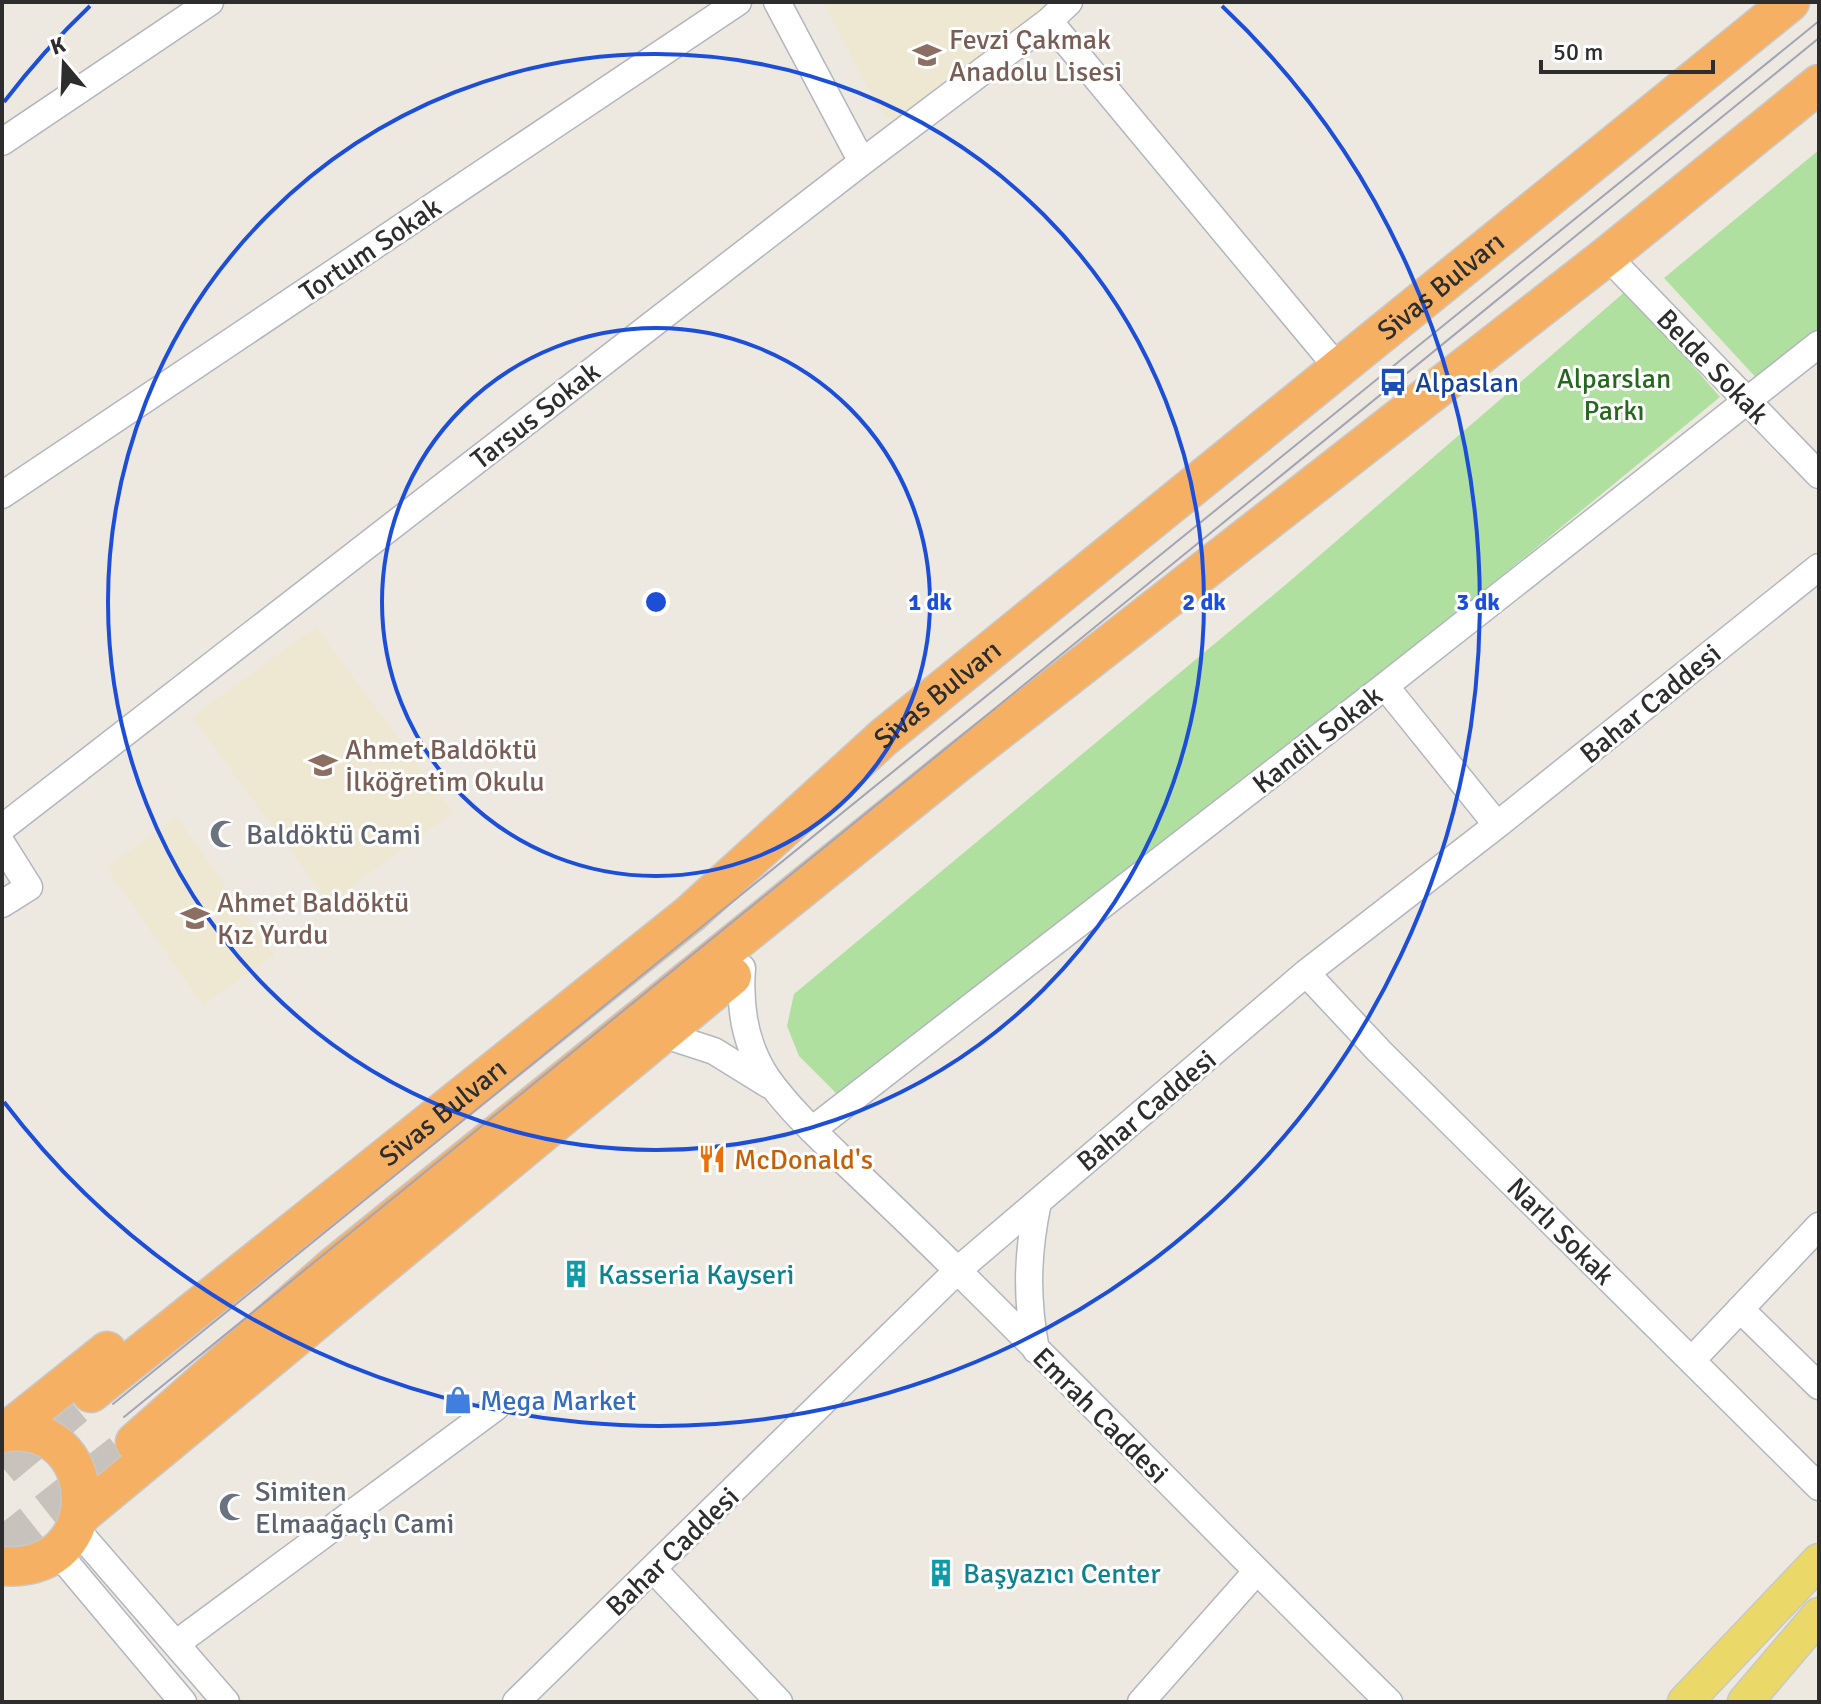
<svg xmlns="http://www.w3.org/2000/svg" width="1821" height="1704" viewBox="0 0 1821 1704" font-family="Signika,sans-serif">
	<rect width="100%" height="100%" fill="#ede9e0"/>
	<path fill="#eee7d1" d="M823,2H1063L909,122L889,118L878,108Z
		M316,627L453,812L329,903L192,717Z
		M177,817L274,955L203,1005L106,867Z"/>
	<path fill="#b0e0a0" d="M1819,150V333L1760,382L1664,278Z
		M1627,290L1720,397L1182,838L845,1102L799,1056L787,1026L794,994L1290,581Z"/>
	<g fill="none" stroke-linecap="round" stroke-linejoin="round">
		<path stroke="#c7c3bc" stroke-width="38" stroke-dasharray="38 19" stroke-linecap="butt" d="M2,1467L91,1393
			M2,1547L135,1442"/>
		<defs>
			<path id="minor" d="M777,2L862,162
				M1049,21L1337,367
				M2,142L210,2
				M1607,256L1819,475
				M2,495L738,2
				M1385,686L1497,825
				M2,828L862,162L1049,21L1069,2
				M2,844L29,887L2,904
				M742,968C739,1007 745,1045 767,1078C789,1109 818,1136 845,1162C883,1198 921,1234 958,1271C1103,1414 1244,1560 1389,1702
				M1306,973L1379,1051L1819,1487
				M665,1035L714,1051L769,1085
				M812,1130L1385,686L1819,344
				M1740,1309L1819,1386
				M1036,1350C1026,1299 1027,1253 1038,1202
				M1692,1360L1819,1226
				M76,1529L226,1702
				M57,1552L183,1702
				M653,1569L779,1702
				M177,1643L496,1407
				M516,1702L958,1270L1306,973L1497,825L1819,567
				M1141,1702L1256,1572"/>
			<path id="major" d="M1685,1702L1819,1561
				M1745,1702L1819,1615"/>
			<g id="highway">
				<path id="s1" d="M91,1393L690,914L884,737L1790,2"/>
				<path d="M7,1431L107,1351"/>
				<path d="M2,1433C101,1414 113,1575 2,1566"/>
				<path d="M135,1442L333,1267L956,764L1607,256L1819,84"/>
				<path d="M81,1515L732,976"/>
			</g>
		</defs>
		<use href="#minor" stroke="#b3b5bf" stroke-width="29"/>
		<use href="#major" stroke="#c8c8c8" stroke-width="37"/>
		<use href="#highway" stroke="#c8c8c8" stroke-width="41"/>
		<use href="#minor" stroke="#fff" stroke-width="26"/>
		<use href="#major" stroke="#ead869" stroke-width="34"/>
		<use href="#highway" stroke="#f6b063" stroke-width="38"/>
		<path stroke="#a3a4b6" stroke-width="2" d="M113,1404L1819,21
			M124,1417L1819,38"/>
	</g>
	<g fill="none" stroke="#1d4ed8" stroke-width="4">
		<circle cx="656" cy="602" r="274"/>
		<circle cx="656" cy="602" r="548"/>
		<path d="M4 102A822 822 0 0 1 90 6M1222 6A822 822 0 1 1 4 1102"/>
	</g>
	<defs>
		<symbol id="school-bare" viewBox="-9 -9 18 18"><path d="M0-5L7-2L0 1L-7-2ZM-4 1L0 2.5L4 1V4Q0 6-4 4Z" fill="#8d6e63" stroke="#fff" stroke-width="2.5" paint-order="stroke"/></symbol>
		<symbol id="bus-bare" viewBox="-9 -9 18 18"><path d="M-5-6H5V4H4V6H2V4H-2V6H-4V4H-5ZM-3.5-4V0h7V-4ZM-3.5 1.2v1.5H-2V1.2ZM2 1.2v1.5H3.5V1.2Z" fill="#1a4fb4" stroke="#fff" stroke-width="2.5" paint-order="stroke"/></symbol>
		<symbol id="mosque-bare" viewBox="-9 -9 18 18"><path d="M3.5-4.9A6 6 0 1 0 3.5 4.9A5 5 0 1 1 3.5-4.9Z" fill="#6b7280" stroke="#fff" stroke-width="2.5" paint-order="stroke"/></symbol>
		<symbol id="restaurant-bare" viewBox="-9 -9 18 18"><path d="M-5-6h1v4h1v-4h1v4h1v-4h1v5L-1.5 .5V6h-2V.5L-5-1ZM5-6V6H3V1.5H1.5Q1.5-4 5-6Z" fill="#e8710a" stroke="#fff" stroke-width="2.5" paint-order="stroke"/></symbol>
		<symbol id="building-bare" viewBox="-9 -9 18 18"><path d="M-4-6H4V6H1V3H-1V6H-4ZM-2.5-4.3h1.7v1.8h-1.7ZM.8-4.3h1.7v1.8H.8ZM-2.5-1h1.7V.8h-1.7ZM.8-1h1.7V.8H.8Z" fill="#0f9aa8" stroke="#fff" stroke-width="2.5" paint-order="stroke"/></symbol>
		<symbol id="shop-bare" viewBox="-9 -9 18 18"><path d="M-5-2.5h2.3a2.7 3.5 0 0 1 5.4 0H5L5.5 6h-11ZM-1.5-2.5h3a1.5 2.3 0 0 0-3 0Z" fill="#3f7fe0" stroke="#fff" stroke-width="2.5" paint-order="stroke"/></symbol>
	</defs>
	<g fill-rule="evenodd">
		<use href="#school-bare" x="907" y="35" width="40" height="40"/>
		<use href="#bus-bare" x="1373" y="362" width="40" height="40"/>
		<use href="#school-bare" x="303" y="745" width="40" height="40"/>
		<use href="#mosque-bare" x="204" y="814" width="40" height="40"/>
		<use href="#school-bare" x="175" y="898" width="40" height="40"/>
		<use href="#restaurant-bare" x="692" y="1139" width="40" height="40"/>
		<use href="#building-bare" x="556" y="1254" width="40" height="40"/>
		<use href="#shop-bare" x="438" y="1380" width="40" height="40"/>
		<use href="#mosque-bare" x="213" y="1487" width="40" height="40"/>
		<use href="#building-bare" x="921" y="1553" width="40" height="40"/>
	</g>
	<g text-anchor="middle" stroke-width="6" stroke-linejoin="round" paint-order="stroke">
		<g font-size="28" fill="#785e54" stroke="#fff" text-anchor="start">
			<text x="949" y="49">Fevzi Çakmak<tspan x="949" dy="32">Anadolu Lisesi</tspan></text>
			<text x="345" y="759">Ahmet Baldöktü<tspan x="345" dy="32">İlköğretim Okulu</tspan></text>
			<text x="217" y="912">Ahmet Baldöktü<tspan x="217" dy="32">Kız Yurdu</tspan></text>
		</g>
		<g font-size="28" fill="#2d2d2d" stroke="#fff">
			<text transform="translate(370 249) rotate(-34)" y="10">Tortum Sokak</text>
			<text dy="10" stroke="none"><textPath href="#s1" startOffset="1746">Sivas Bulvarı</textPath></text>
			<text transform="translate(1713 366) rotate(46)" y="10">Belde Sokak</text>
			<text transform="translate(535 415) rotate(-38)" y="10">Tarsus Sokak</text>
			<text dy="10" stroke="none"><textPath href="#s1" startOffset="1098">Sivas Bulvarı</textPath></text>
			<text transform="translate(1650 703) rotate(-39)" y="10">Bahar Caddesi</text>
			<text transform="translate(1317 739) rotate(-38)" y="10">Kandil Sokak</text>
			<text transform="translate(1146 1110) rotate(-40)" y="10">Bahar Caddesi</text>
			<text dy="10" stroke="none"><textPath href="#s1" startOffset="450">Sivas Bulvarı</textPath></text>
			<text transform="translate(1561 1231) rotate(45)" y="10">Narlı Sokak</text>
			<text transform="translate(1101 1415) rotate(45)" y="10">Emrah Caddesi</text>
			<text transform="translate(672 1551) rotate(-44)" y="10">Bahar Caddesi</text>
		</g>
		<g font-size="28" fill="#27671f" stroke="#fff">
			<text x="1614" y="388">Alparslan<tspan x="1614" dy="32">Parkı</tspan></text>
		</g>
		<g font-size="28" fill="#164399" stroke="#fff" text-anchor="start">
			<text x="1415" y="392">Alpaslan</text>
		</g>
		<g font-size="28" fill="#5b616d" stroke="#fff" text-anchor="start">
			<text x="246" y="844">Baldöktü Cami</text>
			<text x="255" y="1501">Simiten<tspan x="255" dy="32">Elmaağaçlı Cami</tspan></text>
		</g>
		<g font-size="28" fill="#c56008" stroke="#fff" text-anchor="start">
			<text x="734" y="1169">McDonald's</text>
		</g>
		<g font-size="28" fill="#0d838f" stroke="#fff" text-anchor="start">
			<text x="598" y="1284">Kasseria Kayseri</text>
			<text x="963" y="1583">Başyazıcı Center</text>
		</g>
		<g font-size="28" fill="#366cbe" stroke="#fff" text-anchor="start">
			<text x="480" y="1410">Mega Market</text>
		</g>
	</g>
	<circle cx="656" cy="602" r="12" fill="#1d4ed8" stroke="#fff" stroke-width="4"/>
	<g font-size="24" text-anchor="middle" font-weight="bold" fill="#1d4ed8" stroke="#fff" stroke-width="6" stroke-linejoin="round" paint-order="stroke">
		<text x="930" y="610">1 dk</text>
		<text x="1204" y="610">2 dk</text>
		<text x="1478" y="610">3 dk</text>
	</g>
	<rect width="1821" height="1704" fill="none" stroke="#2d2d2d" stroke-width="8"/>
	<g transform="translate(64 64) rotate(341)" stroke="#ffffff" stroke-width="6" paint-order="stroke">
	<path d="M0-6L14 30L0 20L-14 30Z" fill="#2d2d2d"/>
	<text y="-12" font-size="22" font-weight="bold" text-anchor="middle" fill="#2d2d2d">K</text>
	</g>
	<path d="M1541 60v12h172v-12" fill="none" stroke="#2d2d2d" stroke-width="4"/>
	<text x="1553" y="60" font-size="24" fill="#2d2d2d" stroke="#ffffff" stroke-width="6" paint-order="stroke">50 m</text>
</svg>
